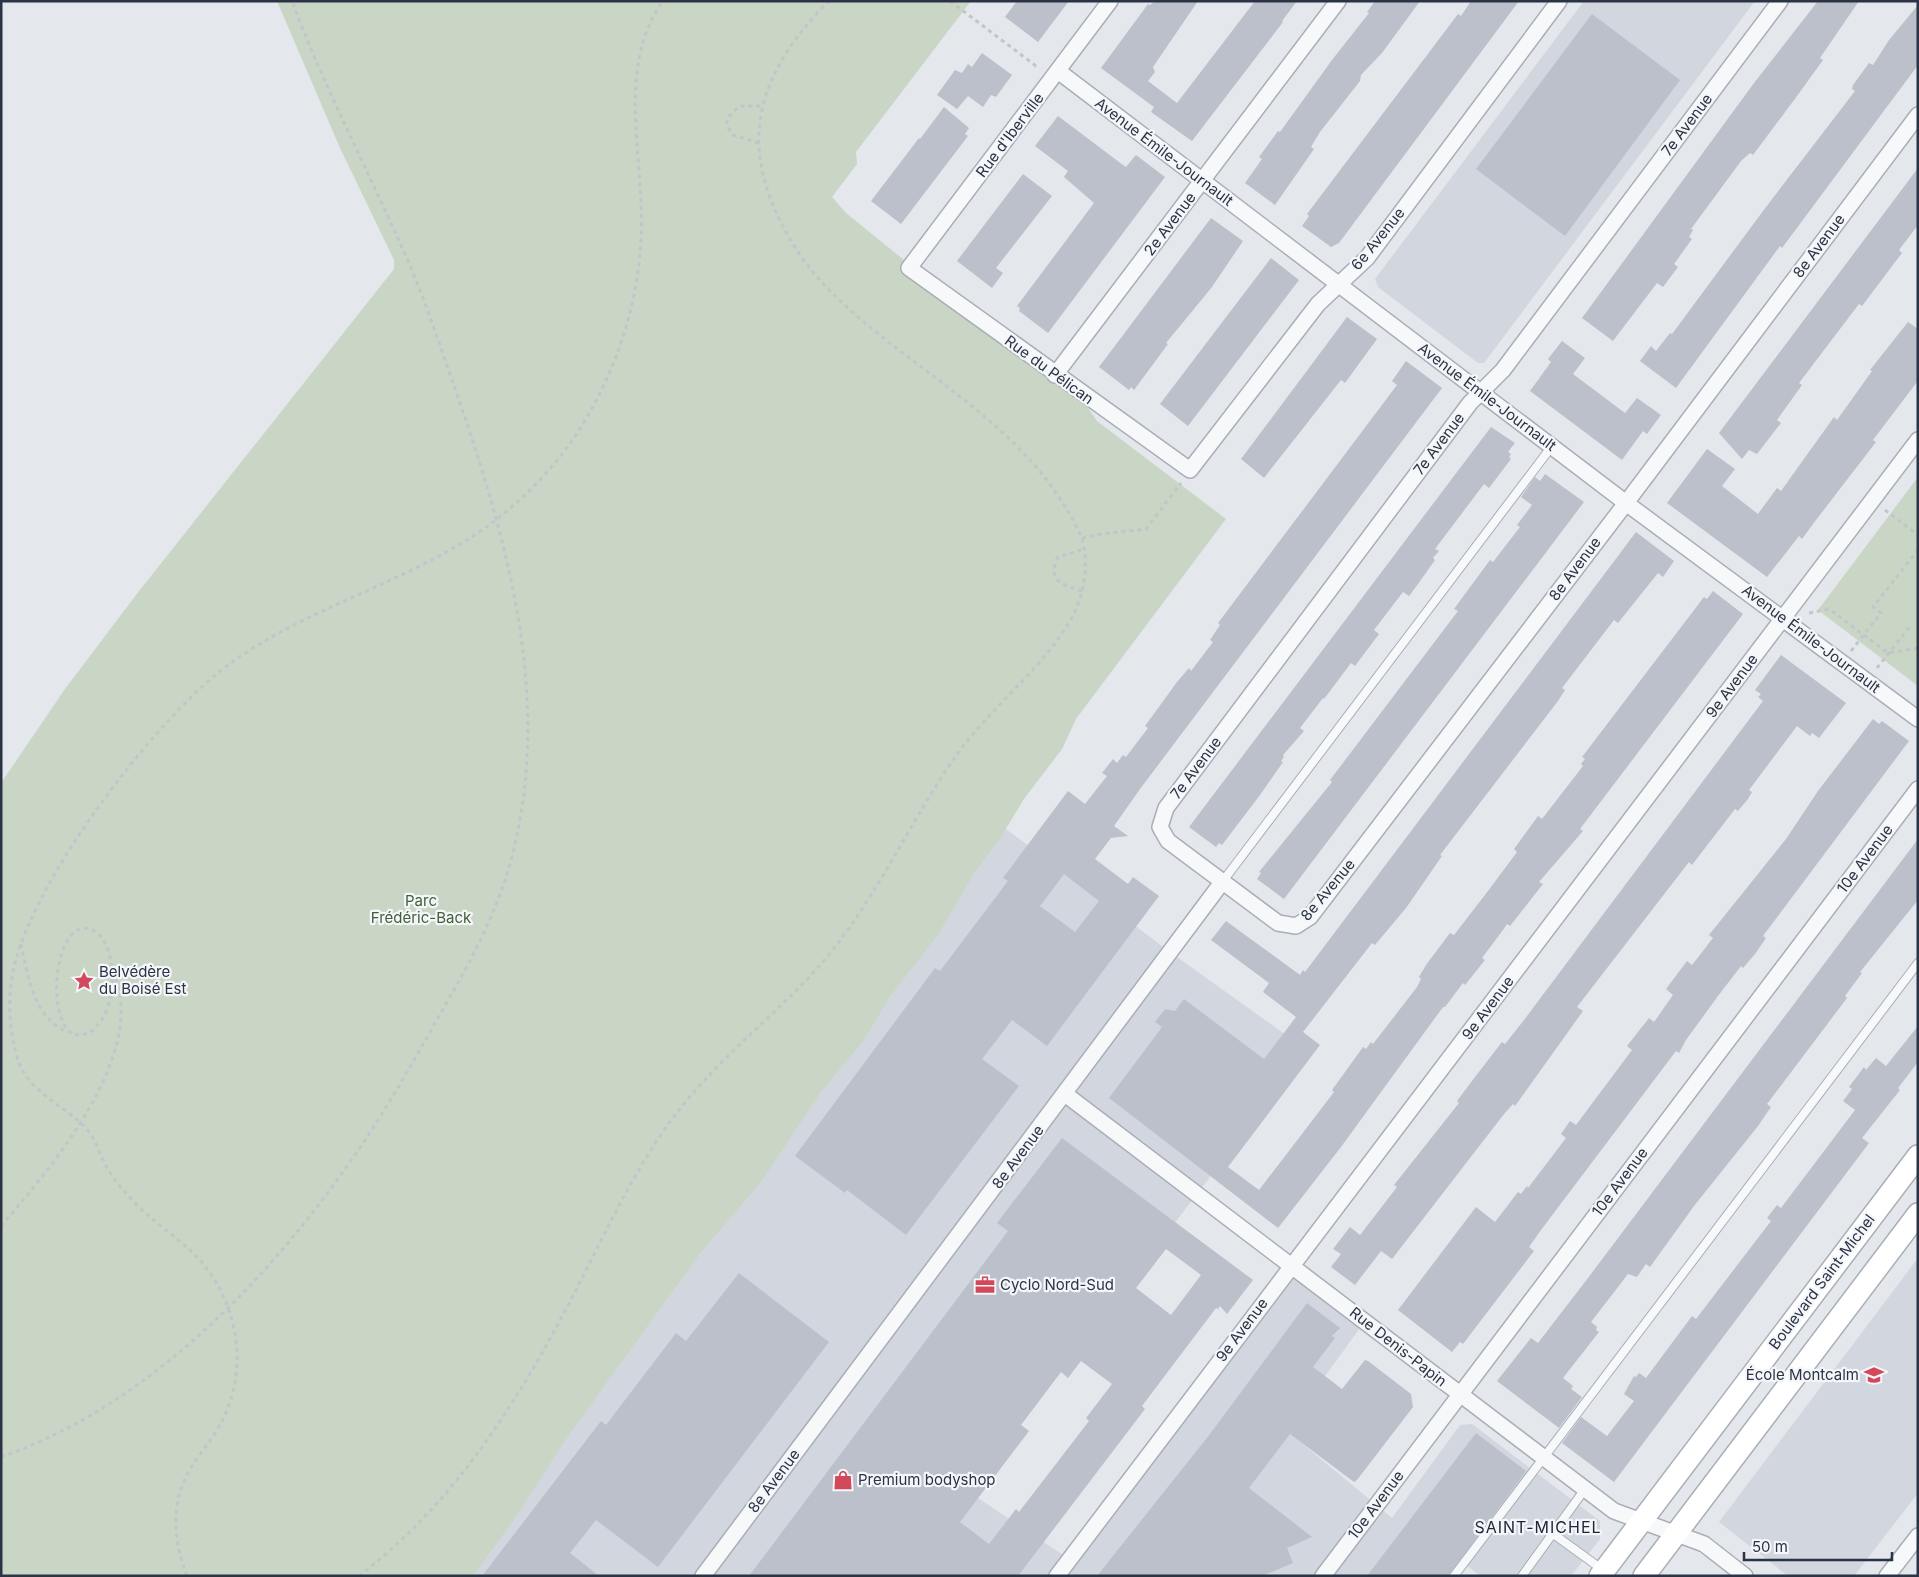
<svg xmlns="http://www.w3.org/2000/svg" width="1919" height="1577" viewBox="0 0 1919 1577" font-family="Inter,sans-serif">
	<rect width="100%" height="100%" fill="#e4e7ec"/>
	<path fill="#d2d6de" d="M1584,1H1755L1484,363H1478L1378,287L1375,279Z
		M998,823L1170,952L1307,1050L969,1492L1069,1559L1291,1265L1365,1321L1286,1430L1392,1518L1460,1425L1472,1424L1600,1521V1539L1571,1576H1480L1461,1561L1450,1576H457Z
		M1918,1258V1493L1854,1576H1788L1719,1522Z"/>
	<path fill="#c9d6c5" d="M277,1H971L856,152L857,164L832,197L846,213L941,290L1075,389L1097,421L1226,519L1076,719L1062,749L1024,799L999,840L974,873L937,936L891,995L864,1040L820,1093L761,1182L701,1252L566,1439L515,1518L473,1576H1V783L65,689L136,595L394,269V260L340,148Z
		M1918,477V686L1818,610Z"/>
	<path fill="#bbc0ca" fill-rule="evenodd" d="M1017,1H1069L1038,42L1005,17Z
		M1155,1H1198L1153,67L1155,72L1148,81L1177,103L1255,1H1297L1282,21L1283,22L1192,141L1151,112L1154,107L1101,68L1148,4L1150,5Z
		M1375,1H1420L1382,53L1361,75L1360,81L1320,132L1311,147L1314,149L1275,205L1245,183L1262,159L1259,157L1278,131L1280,132L1332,60L1369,13L1367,12Z
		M1471,1H1519L1339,243L1331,247L1302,226L1309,216L1307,214L1458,14L1461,16Z
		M1818,1H1859L1820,58L1823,60L1797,96L1753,155L1750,153L1741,161L1691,229L1693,230L1689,237L1692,239L1674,264L1678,267L1663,287L1657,283L1613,341L1582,318L1754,83Z
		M1918,5V65L1782,248L1780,246L1676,388L1640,361L1651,346L1656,351L1670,333L1672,334L1766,207L1855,91L1852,89L1853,85L1869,63L1873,65L1889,40Z
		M1592,14L1680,80L1565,236L1476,169Z
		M982,53L1012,75L996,97L991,95L983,107L968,96L957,109L937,95L955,70L962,73L968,64L972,67Z
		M944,107L969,128L965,134L968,136L901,224L871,201L919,138L920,139Z
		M1058,116L1123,165L1126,167L1136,155L1165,177L1048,333L1019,311L1020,308L1017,306L1094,203L1064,177L1068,171L1035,146Z
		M1918,168V225L1899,250L1902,253L1862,306L1859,304L1799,383L1802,385L1777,420L1781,423L1757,454L1749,450L1742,459L1719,433Z
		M1023,174L1052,196L996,268L1003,273L992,288L957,261Z
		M1211,218L1243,241L1212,287L1166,343L1168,344L1134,390L1131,387L1129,390L1099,367Z
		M1271,258L1299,280L1188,426L1160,404Z
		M1347,317L1377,339L1345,383L1341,380L1264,478L1241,459Z
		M1908,322L1918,329L1917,382L1873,440L1876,442L1816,520L1802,539L1799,536L1767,577L1667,503L1707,449L1735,469L1722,486L1758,514L1777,488L1781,491L1834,417L1837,420L1872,371L1870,370Z
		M1562,341L1585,358L1573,374L1625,413L1637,398L1661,415L1647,434L1643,431L1622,460L1530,391L1551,362L1548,359Z
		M1406,361L1442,388L1140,789L1114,826L1128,836L1111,838L1095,859L1128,884L1133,877L1159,896L1047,1046L1012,1020L982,1059L1019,1086L906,1235L847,1190L845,1193L795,1156L935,968L940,971L1008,881L1003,878L1068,791L1085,804L1107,776L1102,773L1113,759L1117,763L1123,755L1126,757L1148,728L1145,726L1177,682L1189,668L1191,671L1213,642L1210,640L1220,625L1218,623L1397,385L1392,381ZM1064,874L1099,901L1075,932L1040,906Z
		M1491,427L1515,443L1508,452L1511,454L1509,457L1511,459L1489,488L1484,484L1435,549L1439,551L1433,558L1435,560L1418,584L1409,596L1403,592L1374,630L1379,634L1355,666L1351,663L1324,699L1323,698L1300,728L1304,731L1283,755L1284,757L1281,761L1283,762L1260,795L1222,845L1219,843L1216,847L1189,827Z
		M1545,474L1584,502L1284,899L1257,879L1261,873L1259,872L1332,782L1330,780L1458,611L1454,609L1490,560L1493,562L1520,527L1517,525L1532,505L1521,497L1535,477L1540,481Z
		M1636,532L1674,561L1663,577L1658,573L1618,623L1614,620L1562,688L1565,690L1558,701L1440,855L1442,856L1406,908L1375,945L1372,943L1303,1032L1320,1045L1228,1167L1259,1190L1334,1092L1332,1090L1363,1047L1366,1049L1371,1042L1373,1044L1417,987L1421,979L1419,977L1426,965L1450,933L1454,935L1488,891L1517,852L1514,849L1538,816L1542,819L1583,766L1581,764L1585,759L1582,757L1704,597L1707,599L1713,591L1743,614L1580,829L1583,831L1539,882L1543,884L1510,926L1507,924L1503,930L1482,958L1485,960L1465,985L1463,983L1445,1007H1443L1341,1147L1278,1228L1109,1098L1162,1027L1155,1022L1165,1009L1175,1011L1184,999L1264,1059L1296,1017L1263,992L1269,983L1211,940L1226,921L1300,975L1303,970L1305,972Z
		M1781,655L1846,703L1819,738L1812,733L1810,736L1797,726L1749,790L1752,792L1748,799L1738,811L1735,809L1692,865L1689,862L1577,1007L1583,1011L1515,1106L1513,1104L1504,1114L1392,1259L1381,1251L1355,1285L1331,1267L1341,1254L1333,1249L1350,1227L1360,1235L1397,1187L1394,1185L1459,1103L1457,1101L1475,1077L1502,1042L1505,1044L1524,1020L1763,701L1758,697L1761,694L1755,690Z
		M1873,719L1879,724L1882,721L1909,741L1763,936L1766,938L1755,954L1743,968L1741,966L1718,996L1686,1040L1679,1053L1676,1051L1541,1230L1529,1247L1534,1251L1463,1344L1460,1342L1452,1352L1398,1310L1476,1207L1495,1222L1518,1192L1521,1194L1527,1186L1528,1188L1566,1138L1561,1134L1570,1121L1576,1125L1632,1050L1627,1046L1649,1018L1654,1022L1673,995L1666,989L1687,961L1692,965L1713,938L1709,935L1786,839L1818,791Z
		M1918,839V900L1860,972L1862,973L1845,996L1847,998L1767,1104L1771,1107L1758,1126L1694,1206L1650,1267L1646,1264L1637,1277L1628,1274L1591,1322L1597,1327L1596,1330L1599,1332L1563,1378L1573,1386L1571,1389L1582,1397L1559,1428L1497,1381L1531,1338L1538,1343L1588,1278Z
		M1918,1026V1062L1898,1088L1900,1090L1862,1138L1869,1143L1614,1482L1562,1443L1581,1417L1607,1436L1634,1401L1624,1394L1634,1376L1636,1377L1639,1373L1646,1378L1692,1316L1696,1319L1771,1221L1767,1218L1777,1205L1781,1208L1855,1110L1843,1101L1852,1089L1849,1087L1864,1067L1866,1070L1876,1058L1886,1066Z
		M1062,1138L1253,1280L1227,1314L1220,1306L1218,1309L1216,1308L1142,1406L1145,1409L1018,1576H749L1008,1231L997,1223ZM1166,1249L1201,1275L1171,1315L1136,1288ZM1081,1361L1112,1384L1086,1418L1089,1421L1019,1512L1016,1509L989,1544L960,1522L1029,1431L1021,1425L1061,1372L1068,1378Z
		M739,1273L829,1342L658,1567L596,1520L570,1553L599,1576H482L601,1421L606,1425L676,1333L686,1341Z
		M1307,1303L1340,1328L1332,1336L1335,1338L1313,1367L1342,1389L1365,1360L1368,1361L1411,1394L1413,1407L1357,1480L1354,1482L1290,1434L1249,1488L1312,1537L1287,1548L1293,1563L1262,1576H1097L1210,1434Z
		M1476,1433L1526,1471L1448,1576H1367Z"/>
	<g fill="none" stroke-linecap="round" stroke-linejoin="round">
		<defs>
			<path id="service" d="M1223,881L1552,446
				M1552,1533L1603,1570
				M1454,1576L1918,963
				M1522,1576L1585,1489"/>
			<path id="minor" d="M1110,1L909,268L1190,470L1318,304L1367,258L1559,1
				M1780,1L1503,370L1470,403L1166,808L1160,827L1168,841L1278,923L1296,926L1310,917L1626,503L1918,115
				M1058,71L1626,503L1918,719
				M1055,375L1338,1
				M1065,1094L1614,1511L1704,1544L1745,1576
				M703,1576L1223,881
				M1057,1576L1918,440
				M1323,1576L1918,789
				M1887,1576L1918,1536"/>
			<path id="secondary" d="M1600,1576L1918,1156
				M1644,1576L1918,1214"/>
		</defs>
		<use href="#service" stroke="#a9aeb7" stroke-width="10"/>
		<use href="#minor" stroke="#a9aeb7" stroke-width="18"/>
		<use href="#secondary" stroke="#a9aeb7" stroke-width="24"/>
		<path stroke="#c2c5cb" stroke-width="3" stroke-dasharray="4 4" stroke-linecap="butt" d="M950,1L1036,66L1040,67
			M759,143L733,135L727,126V119L739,106H763
			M1885,510L1918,535
			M1082,538L1101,534L1146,529L1181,483
			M1082,591C1063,585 1046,581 1058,557L1084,549
			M1809,613L1829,609L1888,653L1918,648
			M1851,651L1881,613L1873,607L1918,550
			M1877,668L1912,624
			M21,944C28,976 33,1017 67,1032
			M1,1226C47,1173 124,1081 121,1007C121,993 116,980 112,967C109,953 106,934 90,929C55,918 44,1019 74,1035L88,1034C110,1019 112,993 113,969
			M1,1457C142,1408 260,1289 345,1169C377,1125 404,1078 431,1030C462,976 495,921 511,860C553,704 509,545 458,397C441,349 425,299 404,252C367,168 324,87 292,1
			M187,1576C172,1538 170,1498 194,1463C203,1449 214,1437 221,1423C240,1387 242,1346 228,1308C205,1245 163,1237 125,1192C119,1185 112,1177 107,1168C99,1154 96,1138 84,1126C60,1103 27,1091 17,1057C8,1025 7,991 16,959C41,870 159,713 235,660C305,611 389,587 462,543C510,514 551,474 581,427C616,371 637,307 641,241C646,163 614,69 663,1
			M359,1576C458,1500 522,1395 578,1286C613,1218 644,1148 695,1091C736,1043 787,1005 827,957C878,895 910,822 955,757C989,709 1042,669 1070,621C1082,600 1087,577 1085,554C1084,540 1078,529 1071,517C1019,421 911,370 834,295C802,264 775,221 764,178C745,107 781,49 829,1"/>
		<use href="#service" stroke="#f7f8fa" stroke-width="8"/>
		<use href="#minor" stroke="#f7f8fa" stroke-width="15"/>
		<use href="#secondary" stroke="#fff" stroke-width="21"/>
	</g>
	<defs>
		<symbol id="sight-bare" viewBox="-9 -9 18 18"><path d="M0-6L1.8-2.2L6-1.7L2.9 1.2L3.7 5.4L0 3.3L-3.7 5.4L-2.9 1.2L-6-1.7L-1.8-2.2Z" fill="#d1495b" stroke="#f4f6f9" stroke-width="2.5" paint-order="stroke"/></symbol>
		<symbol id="office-bare" viewBox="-9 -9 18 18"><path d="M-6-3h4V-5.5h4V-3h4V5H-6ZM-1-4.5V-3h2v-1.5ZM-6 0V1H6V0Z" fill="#d1495b" stroke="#f4f6f9" stroke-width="2.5" paint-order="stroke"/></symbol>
		<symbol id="school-bare" viewBox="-9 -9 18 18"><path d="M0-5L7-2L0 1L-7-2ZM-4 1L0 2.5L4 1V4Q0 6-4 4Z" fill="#d1495b" stroke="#f4f6f9" stroke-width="2.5" paint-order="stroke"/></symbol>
		<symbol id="shop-bare" viewBox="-9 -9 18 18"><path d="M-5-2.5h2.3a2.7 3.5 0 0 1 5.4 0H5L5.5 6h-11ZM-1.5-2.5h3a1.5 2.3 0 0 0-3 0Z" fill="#d1495b" stroke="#f4f6f9" stroke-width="2.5" paint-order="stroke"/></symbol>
	</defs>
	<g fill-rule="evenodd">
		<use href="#sight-bare" x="70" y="967" width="28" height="28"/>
		<use href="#office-bare" x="971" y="1271" width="28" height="28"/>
		<use href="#school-bare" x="1860" y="1361" width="28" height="28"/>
		<use href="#shop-bare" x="829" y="1466" width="28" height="28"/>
	</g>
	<g text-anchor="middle" stroke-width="4.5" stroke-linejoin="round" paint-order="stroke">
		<g font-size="15" fill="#2b3445" stroke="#f4f6f9">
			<text transform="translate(1687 125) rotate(-53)" y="5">7e Avenue</text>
			<text transform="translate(1010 135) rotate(-53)" y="5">Rue d'Iberville</text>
			<text transform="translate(1164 152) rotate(37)" y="5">Avenue Émile-Journault</text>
			<text transform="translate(1170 224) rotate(-53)" y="5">2e Avenue</text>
			<text transform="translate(1378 239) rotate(-51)" y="5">6e Avenue</text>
			<text transform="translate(1819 246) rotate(-53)" y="5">8e Avenue</text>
			<text transform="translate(1049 370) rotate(36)" y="5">Rue du Pélican</text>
			<text transform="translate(1487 397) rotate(37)" y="5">Avenue Émile-Journault</text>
			<text transform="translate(1439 444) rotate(-53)" y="5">7e Avenue</text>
			<text transform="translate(1575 569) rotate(-53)" y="5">8e Avenue</text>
			<text transform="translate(1811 639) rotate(37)" y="5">Avenue Émile-Journault</text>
			<text transform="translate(1732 686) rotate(-53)" y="5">9e Avenue</text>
			<text transform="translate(1196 768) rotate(-53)" y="5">7e Avenue</text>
			<text transform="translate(1865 859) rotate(-53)" y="5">10e Avenue</text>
			<text transform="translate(1328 890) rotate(-50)" y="5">8e Avenue</text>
			<text transform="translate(1488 1008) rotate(-53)" y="5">9e Avenue</text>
			<text transform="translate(1018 1157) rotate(-53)" y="5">8e Avenue</text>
			<text transform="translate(1620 1182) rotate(-53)" y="5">10e Avenue</text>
			<text transform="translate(1822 1282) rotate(-53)" y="5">Boulevard Saint-Michel</text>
			<text transform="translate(1242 1330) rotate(-53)" y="5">9e Avenue</text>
			<text transform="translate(1398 1347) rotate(38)" y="5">Rue Denis-Papin</text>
			<text transform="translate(774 1481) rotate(-53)" y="5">8e Avenue</text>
			<text transform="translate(1376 1505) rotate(-53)" y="5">10e Avenue</text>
		</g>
		<g font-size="15" fill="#3f6138" stroke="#f4f6f9">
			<text x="421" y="906">Parc<tspan x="421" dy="17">Frédéric-Back</tspan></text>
		</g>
		<g font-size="15" fill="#2b3445" stroke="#f4f6f9" text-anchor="start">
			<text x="99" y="977">Belvédère<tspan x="99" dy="17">du Boisé Est</tspan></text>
			<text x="1000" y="1290">Cyclo Nord-Sud</text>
			<text x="1859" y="1380" text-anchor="end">École Montcalm</text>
			<text x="858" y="1485">Premium bodyshop</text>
		</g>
		<g font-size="16" letter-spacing="1" fill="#1d2536" stroke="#f4f6f9">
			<text x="1538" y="1533">SAINT-MICHEL</text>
		</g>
	</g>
	<rect width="1919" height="1577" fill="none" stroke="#2b3445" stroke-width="5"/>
	<path d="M1744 1552v8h148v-8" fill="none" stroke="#2b3445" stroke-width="2.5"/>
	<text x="1752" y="1552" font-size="15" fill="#2b3445" stroke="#f4f6f9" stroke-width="4" paint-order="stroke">50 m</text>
</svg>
